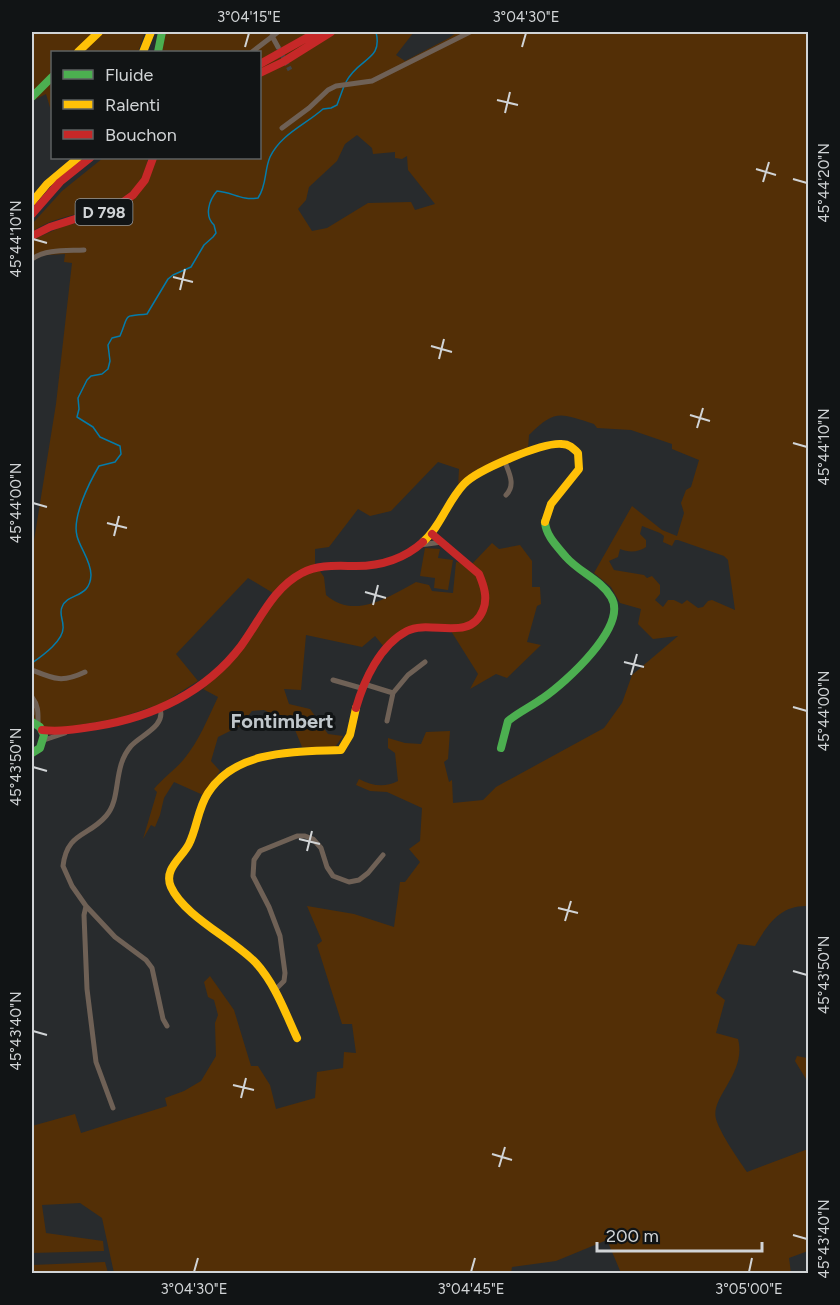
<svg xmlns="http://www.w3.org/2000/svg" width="840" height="1305" viewBox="0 0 840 1305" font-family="Figtree,sans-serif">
	<rect width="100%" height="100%" fill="#282b2d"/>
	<path fill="#532f06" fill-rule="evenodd" d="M32,32H145L138,52H52V114L46,94L32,101Z
		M166,32H414L396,55L405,61L449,38L457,32H808V906C780,905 768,924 755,946L738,944L716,993L725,1000L716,1033L738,1039C747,1073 710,1097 716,1119C720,1133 738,1159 747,1172L808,1149V1251L789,1258L791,1273H621L607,1240L556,1261L512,1267L511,1273H114L102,1218L80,1203L42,1205L46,1233L103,1241L104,1251L32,1253V1126L75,1114L81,1133L167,1106L165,1098L184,1091L201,1081L216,1056L215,1023L218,1015L214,1000L208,997L204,982L210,976L234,1010L251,1066H258L270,1085L276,1109L315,1098L317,1072L343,1068L344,1052L356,1053L352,1024H342L317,945L322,941L307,906L354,914L394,927L400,882H405L420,862L409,849L420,841L422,808L387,792L370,791L356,785L359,779C373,786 384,788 398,781L395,753L388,748V738L405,743L421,744L426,732L450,731L448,759L444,762L449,782L452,780L453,803L483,800L496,787L604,728L622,703L632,675L678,636L653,639L638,624L641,609L620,603L611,587L594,573L632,506L662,530L677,536L684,513L681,503L686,490L691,487L699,460L672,449V444L631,430L597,428L594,424C560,413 555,409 529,435L528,449L479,468L458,487L459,469L438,462L391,511L370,516L358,509L329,547L315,549V564L324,577L326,595C354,620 389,597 416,582L429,585L432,591L453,593L456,562L472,564L492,543L499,549L520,545L532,561V587H540L541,604L537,606L527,642L541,645L507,678L496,674L470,689L478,674L451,631L409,629L385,648L375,636L362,647L306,635L301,690L284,689L289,704L310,709L328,734L343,736L335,747H302L293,725L264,710L252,711L240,726L218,737L211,761L220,771L203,795L174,782L164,798L160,815L155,827L151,825L143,839L157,792L154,789C163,778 175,770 184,759C199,741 208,718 218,697L203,689L212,681L273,593L248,578L176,654L198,681L163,703L119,718L56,729L32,725V553L56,404L72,263L64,262L65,254L32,256V240L66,225L85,222L118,210L156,158H260V52H162ZM357,135L372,148L373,154L395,152V158L402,159L407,156L408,170L435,204L415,210L411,202L368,203L327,228L312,231L298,209L306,200L309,187L337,161L345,144ZM642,526L660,533L664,536L663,542L672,546L675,540H678L724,556L728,560L735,610L712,600L708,601L703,607L698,608L687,600L682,604L674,600H668L663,607L655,600L660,594V585L652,576L647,578L644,575L614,570L609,561L618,557L620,549C629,553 639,552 646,547V540L640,534Z
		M103,158H148C138,219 70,204 32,232V224L62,191Z
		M425,548L440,549L438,558L453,560L448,590L434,588L435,578L420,576Z
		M808,1054V1079H806L795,1061L797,1056L807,1058Z
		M105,1262L108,1273L32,1272V1265Z"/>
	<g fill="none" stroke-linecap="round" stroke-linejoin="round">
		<path stroke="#047cab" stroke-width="1.5" d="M346,82C359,57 383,61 376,32
			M32,663C42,656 65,640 63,626C63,619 59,614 62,607C68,592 90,599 91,575C91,561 80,548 77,536C72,517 89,483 99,466L115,462L121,454L120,446L100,437L93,427L77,417L79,409L78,398L87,380L91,376L102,374L108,369L110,361L108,345L112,338L120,336C130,313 121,317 147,314L168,279L173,275L191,267L204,245L213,237L216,233L214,225C204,216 209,200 217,191C232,192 242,201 258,198C267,185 264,171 270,157C281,134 305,125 323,109L331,108L337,105L344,86"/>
		<path stroke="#414446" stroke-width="5" stroke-dasharray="5 2.5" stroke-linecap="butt" d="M278,47L290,70"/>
		<path stroke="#6f6156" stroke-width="5" d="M272,36L278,47
			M252,52L278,32
			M282,128L309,108L328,90L336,86L372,81L470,32
			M32,259C46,249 67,251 84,250
			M505,462C509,473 516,485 506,495
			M420,545L442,542
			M32,670C54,679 62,683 85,672
			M333,680L361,688
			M364,684L393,693L387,721
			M393,693L408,675L425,662
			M32,697C39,706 38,714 38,724
			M32,703V714
			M44,740L65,733
			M86,906L115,937L146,960L152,968L163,1019L167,1026
			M275,990L284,981L285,973L280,936L269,907L253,876L254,860L260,851L297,836H305L313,839L321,848L327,867L333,876L349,882L359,880L368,873L383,855
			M113,1108L96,1062L87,989L84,915L86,906L72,886L63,866C67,832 88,837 106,816C122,798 112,768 131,746C141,735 166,726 160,709"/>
		<path stroke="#4caf50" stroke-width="8" d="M158,52L162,32
			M32,97L52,77
			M32,722L40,727L44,735L40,748L32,753
			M501,748L508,721C519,712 532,706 543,698C565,683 629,626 611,597C601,580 579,572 566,557C557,546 546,536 545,522"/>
		<path stroke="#ffc107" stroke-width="8" d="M78,52L99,32
			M143,52L151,32
			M32,202L47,184L78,158
			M423,542C441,526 447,502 464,484C477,470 543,442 562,444C569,444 573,448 578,453L579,469L551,504L545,522
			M297,1038C285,1012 275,984 256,963C233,939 184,916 171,887C163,869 182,858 189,844C197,828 198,808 208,793C236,749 296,752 341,750L350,735L356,708"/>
		<path stroke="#c62828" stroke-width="8" d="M260,64L317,32
			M260,73L283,62L331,32
			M32,214L60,182L90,158
			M32,236L50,227L119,205L133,195L145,180L153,158
			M356,708C364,680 380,645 407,631C430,619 470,643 483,610C488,598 484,586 479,574L432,534
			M42,730C61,732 78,729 97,726C153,717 206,692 241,646C260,620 273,588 302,573C318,564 338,566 356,566C382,566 404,559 423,542"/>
	</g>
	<path fill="none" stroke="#d1d4d6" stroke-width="2" d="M245,47L249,33M522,47L526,33M497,100L518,105M505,113L510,92M756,169L776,175M793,179L807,183M763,182L769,162M33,239L47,243M173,277L193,282M180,290L185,269M431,346L452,352M439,359L444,339M690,415L710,421M697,428L703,408M793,443L807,447M33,503L47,507M107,523L127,528M114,536L119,516M365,592L386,598M373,605L378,585M624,662L644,667M631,675L637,654M793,707L807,711M33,767L47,771M299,839L320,844M307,851L312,831M558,908L578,913M565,921L571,901M793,971L807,975M33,1031L47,1035M233,1085L254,1090M241,1098L246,1078M492,1154L512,1160M499,1167L505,1147M793,1235L807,1239M194,1272L198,1258M471,1272L475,1258M749,1272L752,1258"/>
	<g text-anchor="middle" stroke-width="6" stroke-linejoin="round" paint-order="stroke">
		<rect fill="#111415" stroke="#979a9c" stroke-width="1.5" x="75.5" y="199" width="57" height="26" rx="4.5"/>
		<g font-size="16" font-weight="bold" fill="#d1d4d6">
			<text x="104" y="218">D 798</text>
		</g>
		<g font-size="20" font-weight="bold" fill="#c0c7cb" stroke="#111415">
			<text x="282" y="728">Fontimbert</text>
		</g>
	</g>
	<rect width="840" height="1305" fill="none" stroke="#111415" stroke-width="66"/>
	<rect x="51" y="51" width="210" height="108" fill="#111415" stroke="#5e6162" stroke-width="1.5"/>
	<rect x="63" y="70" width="30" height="9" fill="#4caf50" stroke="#5e6162" stroke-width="1.5"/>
	<text x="105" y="81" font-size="18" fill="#d1d4d6">Fluide</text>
	<rect x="63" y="100" width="30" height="9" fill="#ffc107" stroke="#5e6162" stroke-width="1.5"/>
	<text x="105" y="111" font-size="18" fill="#d1d4d6">Ralenti</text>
	<rect x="63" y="130" width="30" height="9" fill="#c62828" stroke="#5e6162" stroke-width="1.5"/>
	<text x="105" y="141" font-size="18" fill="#d1d4d6">Bouchon</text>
	<path d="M597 1242v9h165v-9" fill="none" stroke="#d1d4d6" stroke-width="3"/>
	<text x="606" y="1242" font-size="18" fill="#d1d4d6" stroke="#111415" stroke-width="4.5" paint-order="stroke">200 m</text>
	<rect x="33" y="33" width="774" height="1239" fill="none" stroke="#d1d4d6" stroke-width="2"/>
	<g font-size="15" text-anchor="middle" fill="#d1d4d6">
		<text x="249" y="22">3°04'15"E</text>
		<text x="526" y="22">3°04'30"E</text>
		<text transform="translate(824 183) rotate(-90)" y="5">45°44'20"N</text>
		<text transform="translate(16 239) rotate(-90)" y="5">45°44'10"N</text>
		<text transform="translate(824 447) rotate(-90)" y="5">45°44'10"N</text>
		<text transform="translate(16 503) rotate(-90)" y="5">45°44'00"N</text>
		<text transform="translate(824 711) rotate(-90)" y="5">45°44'00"N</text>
		<text transform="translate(16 767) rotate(-90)" y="5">45°43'50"N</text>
		<text transform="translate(824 975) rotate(-90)" y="5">45°43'50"N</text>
		<text transform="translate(16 1031) rotate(-90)" y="5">45°43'40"N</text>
		<text transform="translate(824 1239) rotate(-90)" y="5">45°43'40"N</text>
		<text x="194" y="1294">3°04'30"E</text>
		<text x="471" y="1294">3°04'45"E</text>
		<text x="749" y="1294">3°05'00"E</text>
	</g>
</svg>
